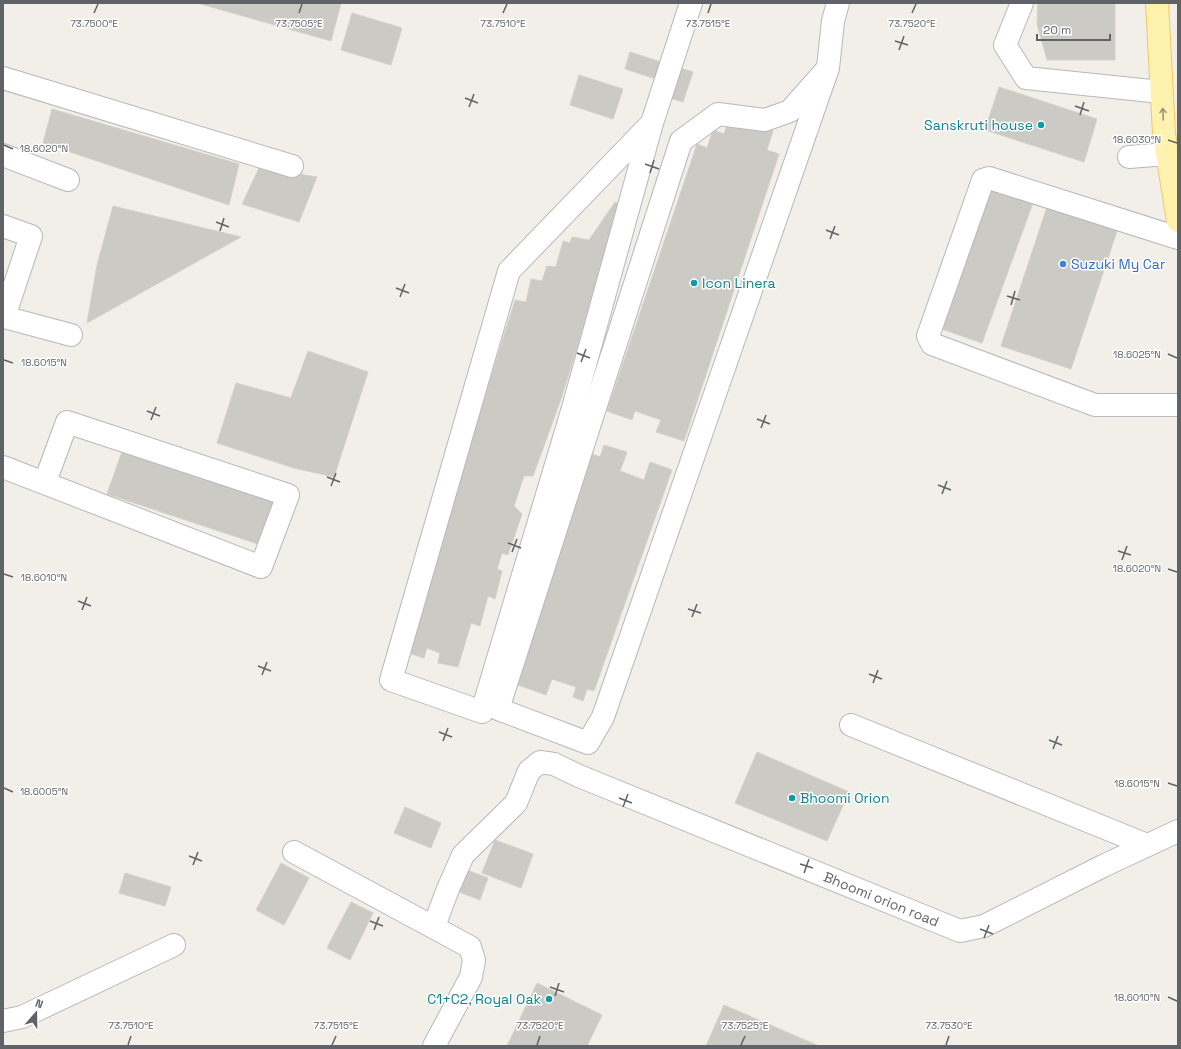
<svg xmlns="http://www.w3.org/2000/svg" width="1181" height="1049" viewBox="0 0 1181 1049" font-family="'Space Grotesk',sans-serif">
	<rect width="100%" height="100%" fill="#f1efe8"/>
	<path fill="#cccac5" stroke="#d6d1c6" d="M197,3H341L331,41Z
		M1038,3H1115V60H1047L1037,24Z
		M352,13L402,28L391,65L341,50Z
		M630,52L661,62L656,79L625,69Z
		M680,68L693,72L683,102L670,98Z
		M579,75L623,89L613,119L570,105Z
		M999,87L1097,119L1084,162L985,130Z
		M52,109L239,164L229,205L43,143Z
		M730,117L773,131L767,150L779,154L684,441L656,432L661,420L635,411L632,420L607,411L697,144L707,148L713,130L724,134Z
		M259,168L317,177L299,222L242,204Z
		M985,183L1034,200L982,343L933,326Z
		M1049,201L1119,225L1071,369L1001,346Z
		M615,202L623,205L604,261L561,399L533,476H524L514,506L522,514L508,555L502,553L497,569L502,571L495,599L488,596L480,626L471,623L458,667L438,663L440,653L427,648L424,658L405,652L515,300L526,302L531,279L542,281L547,266L556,267L563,241L570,243L572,237L589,240Z
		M113,206L241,237L87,323L97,265Z
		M308,351L368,372L334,477L294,468L217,443L236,383L291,398Z
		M604,445L627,452L620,471L644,480L650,462L672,470L594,691L587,689L583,701L573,697L576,687L552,679L546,695L518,685L521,677L514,674L592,454L600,457Z
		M123,449L281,501L261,545L107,494Z
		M757,752L849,792L827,841L735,803Z
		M405,807L441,823L431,848L394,833Z
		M495,840L533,854L521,888L482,873Z
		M281,863L309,878L284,925L256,910Z
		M462,868L488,878L480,900L454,890Z
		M125,873L171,887L165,906L119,893Z
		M351,902L373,913L350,960L327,948Z
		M537,983L602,1015L587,1046H507Z
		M724,1005L819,1046H706Z"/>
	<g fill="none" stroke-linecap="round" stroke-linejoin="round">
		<defs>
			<g id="minor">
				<path d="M1022,3L1005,45L1026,78L1161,92"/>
				<path d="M828,68L603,717L588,743L498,709L681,141L718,114L765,120L790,111L828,68L833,21L838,3"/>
				<path d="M3,78L292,166"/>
				<path d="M652,123L509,271L391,680L482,712L573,408L652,123L691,3"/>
				<path d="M3,155L68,180"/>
				<path d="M1129,157L1167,154"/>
				<path d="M3,226L31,236L4,317L71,335"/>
				<path d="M1178,238L989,178L983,180L928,336L932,344L1095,405H1178"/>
				<path d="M3,467L261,567L288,495L67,422L45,482"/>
				<path d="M851,725L1147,845"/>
				<path d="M294,852L470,947L474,960L471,977L434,1046"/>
				<path id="s1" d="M434,926L448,889L463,855L516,803L529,771L540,762L554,764L579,776L960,931L984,926L1103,866L1178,831"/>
				<path d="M3,1021L22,1017L174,945"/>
			</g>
			<path id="major" d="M1157,3L1164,134L1178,221"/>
		</defs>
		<use href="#minor" stroke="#b5b8bc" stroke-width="24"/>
		<use href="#major" stroke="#f2c960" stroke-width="24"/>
		<use href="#minor" stroke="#fff" stroke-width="22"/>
		<use href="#major" stroke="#fff2af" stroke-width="22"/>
	</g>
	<defs><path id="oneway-shaft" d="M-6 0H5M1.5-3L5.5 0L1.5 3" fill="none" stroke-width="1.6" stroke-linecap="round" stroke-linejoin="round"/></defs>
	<use stroke="#979581" href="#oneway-shaft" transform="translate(1163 114) rotate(-93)"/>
	<path fill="none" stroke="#5f6368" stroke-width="1.5" d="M94,13L98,4M299,13L302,4M503,13L507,4M708,13L711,4M912,13L916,4M895,41L908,45M899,50L904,36M465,98L478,103M1075,106L1089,111M469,107L474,94M1080,115L1084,102M1168,140L1177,143M4,145L13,149M645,164L659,169M650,173L654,160M216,222L229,227M826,230L839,235M220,231L224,218M830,239L835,226M396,288L409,293M1007,296L1020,300M400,297L405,284M1011,305L1015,291M577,353L590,358M1168,354L1177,358M4,360L13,363M581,362L586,349M147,411L160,416M757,419L770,424M151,420L156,407M761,428L766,415M327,477L340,482M938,485L951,490M331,486L336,473M942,494L947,481M508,543L521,548M1118,551L1131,555M512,552L517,539M1122,560L1127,546M1168,569L1177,572M4,574L13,577M78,601L91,606M688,609L701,613M82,610L87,597M692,617L697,604M258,666L271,671M869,674L882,679M262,675L267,662M873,683L878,670M439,732L452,737M1049,740L1062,745M443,741L448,728M1053,749L1058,736M1168,783L1177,786M4,788L13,792M619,798L632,803M623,807L628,794M189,856L202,861M800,864L813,868M193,865L198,852M804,873L809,859M370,921L383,926M980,929L993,934M374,930L379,917M984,938L989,925M550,987L564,992M555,996L559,983M1168,997L1177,1001M128,1045L131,1036M332,1045L336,1036M537,1045L540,1036M741,1045L745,1036M946,1045L949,1036"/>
	<g fill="#0f9aa8" stroke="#fff" stroke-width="1.5">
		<circle cx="1041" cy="125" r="4"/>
		<circle cx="694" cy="283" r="4"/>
		<circle cx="792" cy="798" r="4"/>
		<circle cx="549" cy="999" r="4"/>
	</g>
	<circle fill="#3f7fe0" stroke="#fff" stroke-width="1.5" cx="1063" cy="264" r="4"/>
	<g text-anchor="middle" stroke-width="3" stroke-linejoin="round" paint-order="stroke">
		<g font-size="14" fill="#0d838f" stroke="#fff" text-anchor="end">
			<text x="1033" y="130">Sanskruti house</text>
			<text x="702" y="288" text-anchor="start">Icon Linera</text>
			<text x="800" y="803" text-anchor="start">Bhoomi Orion</text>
			<text x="541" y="1004">C1+C2, Royal Oak</text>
		</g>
		<g font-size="14" fill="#366cbe" stroke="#fff" text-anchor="start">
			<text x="1071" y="269">Suzuki My Car</text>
		</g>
		<g font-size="14" fill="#5f6368" stroke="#fff">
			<text dy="5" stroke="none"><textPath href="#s1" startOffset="568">Bhoomi orion road</textPath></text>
		</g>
	</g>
	<g font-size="10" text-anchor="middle" fill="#5f6368" stroke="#fff" stroke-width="3" stroke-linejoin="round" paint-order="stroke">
		<text x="299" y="27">73.7505°E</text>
		<text x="94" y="27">73.7500°E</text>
		<text x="503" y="27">73.7510°E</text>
		<text x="708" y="27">73.7515°E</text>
		<text x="912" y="27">73.7520°E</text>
		<text x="1137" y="143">18.6030°N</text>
		<text x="44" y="152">18.6020°N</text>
		<text x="1137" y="358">18.6025°N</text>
		<text x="44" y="366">18.6015°N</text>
		<text x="1137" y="572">18.6020°N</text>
		<text x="44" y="581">18.6010°N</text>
		<text x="1137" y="787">18.6015°N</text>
		<text x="44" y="795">18.6005°N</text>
		<text x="1137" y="1001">18.6010°N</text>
		<text x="131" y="1029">73.7510°E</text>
		<text x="336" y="1029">73.7515°E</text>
		<text x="540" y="1029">73.7520°E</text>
		<text x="745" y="1029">73.7525°E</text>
		<text x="949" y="1029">73.7530°E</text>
	</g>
	<rect width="1181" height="1049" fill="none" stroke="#5f6368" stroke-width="8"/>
	<g transform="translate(36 1013) rotate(20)" stroke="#ffffff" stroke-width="3" paint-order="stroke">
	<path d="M0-3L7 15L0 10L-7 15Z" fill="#5f6368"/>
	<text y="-6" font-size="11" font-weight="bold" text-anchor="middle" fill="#5f6368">N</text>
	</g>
	<path d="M1037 34v6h73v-6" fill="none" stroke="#5f6368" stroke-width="2"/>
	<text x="1043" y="34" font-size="12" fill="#5f6368" stroke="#ffffff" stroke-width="3" paint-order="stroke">20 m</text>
</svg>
